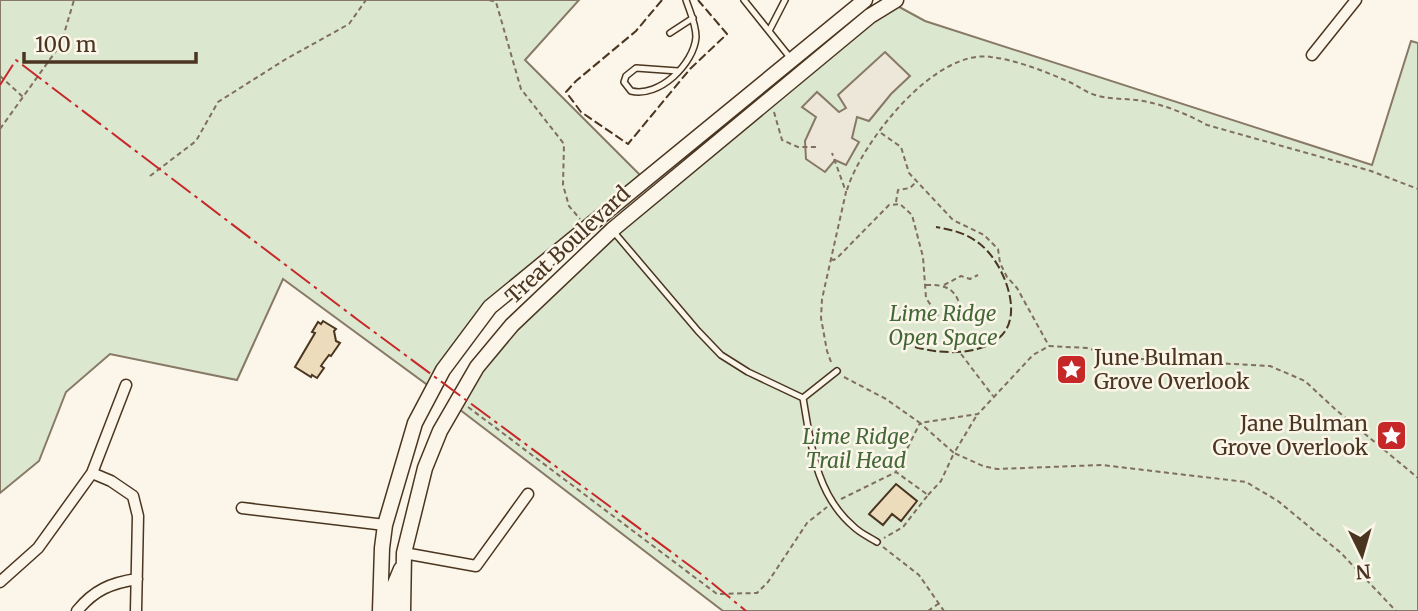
<svg xmlns="http://www.w3.org/2000/svg" width="1418" height="611" viewBox="0 0 1418 611" font-family="Merriweather,serif">
	<rect width="100%" height="100%" fill="#fbf6e9"/>
	<path fill="#dce7d0" stroke="#887966" stroke-width="2" d="M0,0H579L525,60L645,180L490,307L433,389L283,279L237,380L110,354L66,392L39,461L0,493Z
		M892,3L925,21L1372,165L1411,41L1418,43V611H723L455,406L477,367L612,230Z"/>
	<path fill="#ede7d9" stroke="#887966" stroke-width="2" d="M885,52L910,76L891,94L869,121L857,117L852,138L859,142L846,165L835,160L825,172L806,159L805,141L816,117L802,107L817,92L839,112L846,108L838,95Z"/>
	<path fill="#ecdcbc" stroke="#4a3520" stroke-width="2" d="M323,321L336,329L334,331L336,341L340,343L331,356L329,355L323,363L321,366L324,368L317,378L312,375L311,377L295,367L315,333L312,332L318,322L321,324Z
		M896,484L917,501L901,521L892,514L883,525L869,514Z"/>
	<g fill="none" stroke-linecap="round" stroke-linejoin="round">
		<defs>
			<path id="lane" d="M744,0L792,60
				M769,31L785,0
				M670,33L693,18
				M678,71L636,68L626,76L624,82L631,91C659,98 694,64 696,37C696,24 690,12 686,0
				M613,231L698,331L721,355L748,372L803,398C811,444 815,494 854,527C860,533 869,537 877,542
				M803,398L837,371"/>
			<path id="street" d="M1312,55L1356,0
				M92,473L111,481L133,496L138,516L136,611
				M242,508L385,525
				M404,553L476,566L528,494
				M0,582L38,548L92,473L126,385
				M77,611C94,590 111,583 137,579"/>
			<path id="secondary" d="M380,611L382,548L385,525L415,423L443,370L490,307L865,0
				M390,611L391,593L401,569
				M403,611L404,553L425,468L440,431L477,367L512,325L612,230L870,16L896,0"/>
		</defs>
		<use href="#lane" stroke="#4a3520" stroke-width="8"/>
		<use href="#street" stroke="#4a3520" stroke-width="13"/>
		<use href="#secondary" stroke="#4a3520" stroke-width="17"/>
		<path stroke="#7f6f5c" stroke-width="2" stroke-dasharray="5 3.5" stroke-linecap="butt" d="M489,0L496,2L521,89L564,144L563,185L569,206L580,219
			M0,76L23,97
			M774,112L782,140L798,147H819
			M0,129L61,44L74,0
			M881,133L901,147L909,173L953,220L984,235L998,249L1000,263L1007,277L1017,288L1049,346
			M150,176L196,141L218,102L286,59L349,24L366,0
			M847,190C861,143 935,48 991,57C1016,60 1044,71 1067,81C1077,85 1085,92 1095,95C1111,100 1127,98 1143,101C1165,105 1187,114 1207,125L1371,171L1418,189
			M896,202L898,190L910,188L915,183
			M831,259L834,260L839,256L889,205L900,204L912,215L923,257L926,298L938,316
			M926,285C947,284 958,290 961,312
			M944,285L961,276L970,279L978,275
			M961,354L993,396
			M831,362L827,351L821,318L822,299L846,192L832,153
			M844,377L886,399L920,423L978,414L1033,355L1049,346L1087,348L1121,358L1270,366L1305,381L1335,409L1418,478
			M468,407L717,594L757,593L768,582L807,523L827,507
			M896,471L920,423L954,453L977,415
			M928,495L941,481L954,453L983,466L997,469L1102,465L1246,482L1278,501L1341,553L1396,611
			M841,499L896,472L928,495L903,527L884,538
			M883,547L919,575L944,611
			M928,611L938,604"/>
		<use href="#lane" stroke="#fbf6e9" stroke-width="5"/>
		<use href="#street" stroke="#fbf6e9" stroke-width="10"/>
		<use href="#secondary" stroke="#fbf6e9" stroke-width="14"/>
		<path stroke="#4a3520" stroke-width="2" stroke-dasharray="9 3.5" stroke-linecap="butt" d="M662,0L636,31L576,81L566,92L581,112L628,144L690,69L727,34L698,0
			M915,347C940,354 981,357 1002,335C1024,312 1002,261 980,244C966,233 953,230 936,227"/>
		<path stroke="#c62828" stroke-width="2" stroke-dasharray="24 5 3.5 5" stroke-linecap="butt" d="M0,85L16,60L358,320L701,574L746,611"/>
	</g>
	<defs>
		<symbol id="sight-square" viewBox="-11 -11 22 22"><rect x="-9" y="-9" width="18" height="18" rx="4" fill="#c62828" stroke="#fbf6e9"/><path d="M0-6L1.8-2.2L6-1.7L2.9 1.2L3.7 5.4L0 3.3L-3.7 5.4L-2.9 1.2L-6-1.7L-1.8-2.2Z" fill="#fff"/></symbol>
	</defs>
	<g fill-rule="evenodd">
		<use href="#sight-square" x="1054" y="352" width="35" height="35"/>
		<use href="#sight-square" x="1374" y="418" width="35" height="35"/>
	</g>
	<g text-anchor="middle" stroke-width="5" stroke-linejoin="round" paint-order="stroke">
		<g font-size="21" fill="#4a3520" stroke="#fbf6e9">
			<text transform="translate(568 245) rotate(-43)" y="7">Treat Boulevard</text>
		</g>
		<g font-size="21" font-style="italic" fill="#436837" stroke="#fbf6e9">
			<text x="943" y="321">Lime Ridge<tspan x="943" dy="24">Open Space</tspan></text>
			<text x="856" y="444">Lime Ridge<tspan x="856" dy="24">Trail Head</tspan></text>
		</g>
		<g font-size="21" fill="#4a3520" stroke="#fbf6e9" text-anchor="start">
			<text x="1094" y="365">June Bulman<tspan x="1094" dy="24">Grove Overlook</tspan></text>
			<text x="1368" y="431" text-anchor="end">Jane Bulman<tspan x="1368" dy="24">Grove Overlook</tspan></text>
		</g>
	</g>
	<g transform="translate(1362 555) rotate(175)" stroke="#fbf6e9" stroke-width="5" paint-order="stroke">
	<path d="M0-5L12 26L0 18L-12 26Z" fill="#4a3520"/>
	<text y="-10" font-size="19" font-weight="bold" text-anchor="middle" fill="#4a3520">N</text>
	</g>
	<path d="M24 52v10h172v-10" fill="none" stroke="#4a3520" stroke-width="3.5"/>
	<text x="35" y="52" font-size="21" fill="#4a3520" stroke="#fbf6e9" stroke-width="5" paint-order="stroke">100 m</text>
</svg>
